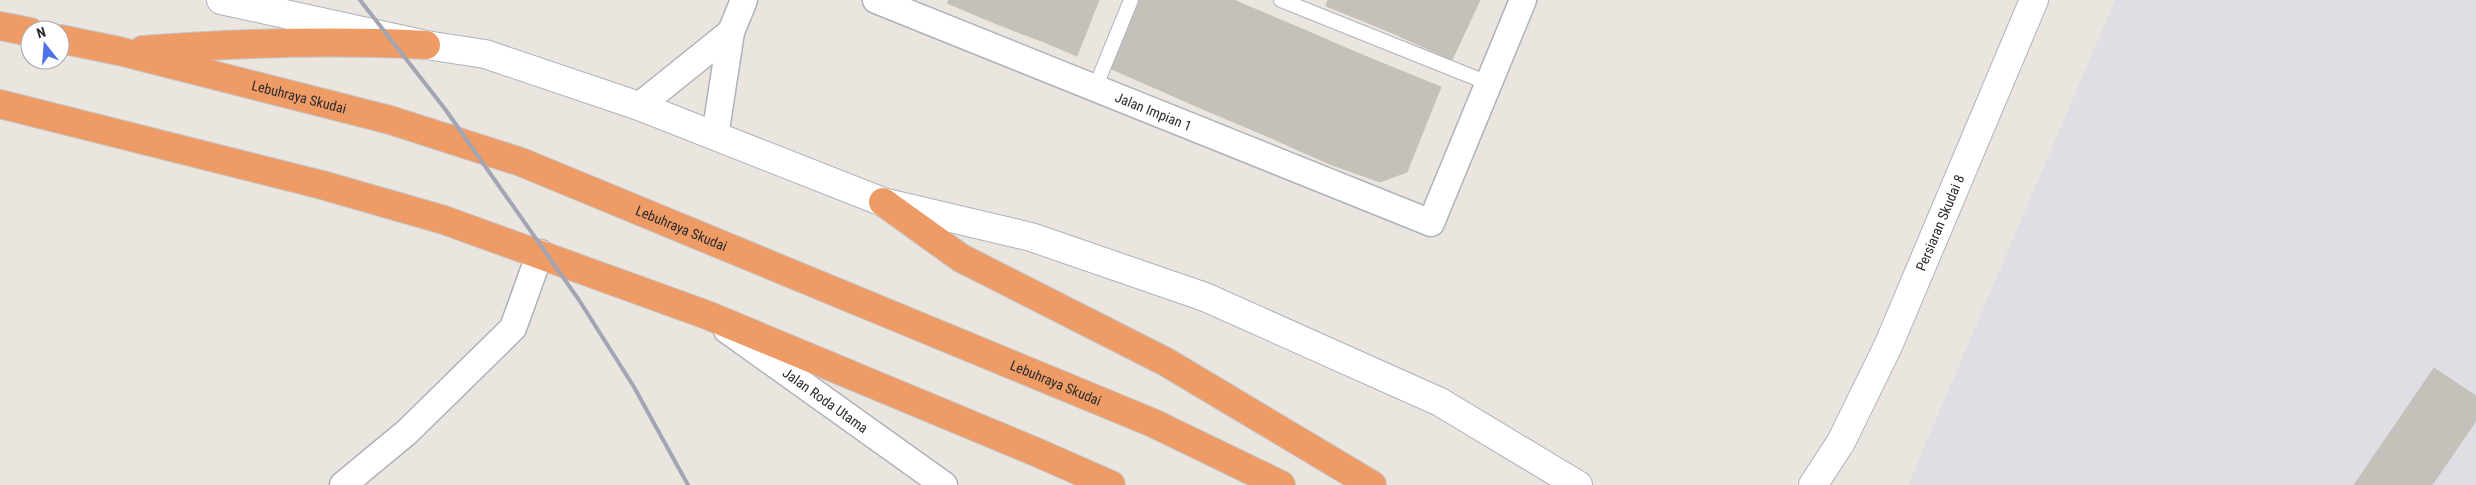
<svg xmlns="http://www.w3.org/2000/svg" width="2476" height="485" viewBox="0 0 2476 485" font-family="'Roboto Condensed',sans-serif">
	<rect width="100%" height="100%" fill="#ebe5df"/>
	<path fill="#e0dee5" d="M2115,0H2476V485H1908Z"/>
	<path fill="#c4c0ba" stroke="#c7c1b8" d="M949,0H986L980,17L947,3Z
		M986,0H1024L1012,30L980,17Z
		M1024,0H1061L1044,42L1012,30Z
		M1061,0H1099L1077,56L1044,42Z
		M1139,0H1177L1141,82L1109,68Z
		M1177,0H1215L1173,96L1141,82Z
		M1215,0H1234L1250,7L1205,110L1173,96Z
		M1328,0H1366L1358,19L1326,6Z
		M1366,0H1404L1390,32L1358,19Z
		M1404,0H1480L1452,60L1390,32Z
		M1250,7L1281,20L1236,123L1205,110Z
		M1281,20L1314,34L1269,137L1236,123Z
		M1314,34L1346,48L1300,151L1269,137Z
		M1346,48L1377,61L1332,165L1300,151Z
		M1377,61L1441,87L1407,172L1380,182L1332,165Z
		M2434,368L2476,396V421L2432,485H2354Z"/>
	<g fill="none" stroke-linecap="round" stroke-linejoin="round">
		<defs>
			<path id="lane" d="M1281,0L1488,83
				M1095,88L1131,0"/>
			<g id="street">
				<path id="s1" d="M876,0L1431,223L1523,0"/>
				<path d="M639,106L731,32"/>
				<path d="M715,136L731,32L744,0"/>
				<path id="s2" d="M727,330L944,485"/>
				<path d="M343,485L407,432L513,328L540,253"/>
			</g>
			<g id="secondary">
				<path d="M221,0L426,45L485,54L639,106L883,202L1031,237L1205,297L1440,402L1578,485"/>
				<path id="s3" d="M1813,485L1841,442L1888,346L2034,0"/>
			</g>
			<g id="highway">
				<path d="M0,26L30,32"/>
				<path id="s4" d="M60,39L119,51L390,120L521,162L1153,423L1281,485"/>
				<path d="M143,50C238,43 331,40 426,45"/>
				<path d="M0,104L322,185L444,220L707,315L1036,452L1111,485"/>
				<path d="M883,202L961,258L1166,362L1372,485"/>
			</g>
		</defs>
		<use href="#lane" stroke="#afb1ba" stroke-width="16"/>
		<use href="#street" stroke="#afb1ba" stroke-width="29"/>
		<use href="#secondary" stroke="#afb1ba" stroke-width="30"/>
		<use href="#highway" stroke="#c4c4c4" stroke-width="30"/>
		<use href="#lane" stroke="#fff" stroke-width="14"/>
		<use href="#street" stroke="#fff" stroke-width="26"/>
		<use href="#secondary" stroke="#fff" stroke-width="28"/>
		<use href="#highway" stroke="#ef9b66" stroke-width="28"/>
		<path stroke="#a2a5b3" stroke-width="4" d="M360,0L445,109L579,300L634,387L688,485"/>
	</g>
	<g text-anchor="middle" stroke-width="4" stroke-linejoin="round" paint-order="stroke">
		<g font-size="14" fill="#2b2b2b" stroke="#fff">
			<text dy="5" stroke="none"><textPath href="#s4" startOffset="246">Lebuhraya Skudai</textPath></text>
			<text dy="5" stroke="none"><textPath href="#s1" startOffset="299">Jalan Impian 1</textPath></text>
			<text dy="5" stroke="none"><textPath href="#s3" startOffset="292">Persiaran Skudai 8</textPath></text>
			<text dy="5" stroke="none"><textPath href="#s4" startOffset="651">Lebuhraya Skudai</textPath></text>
			<text dy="5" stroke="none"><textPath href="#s4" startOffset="1056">Lebuhraya Skudai</textPath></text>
			<text dy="5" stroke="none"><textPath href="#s2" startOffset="121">Jalan Roda Utama</textPath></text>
		</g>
	</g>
	<g transform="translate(45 45) rotate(343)"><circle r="24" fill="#ffffff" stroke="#aaaaaa"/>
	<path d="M0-4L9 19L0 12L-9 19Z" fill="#4e72e9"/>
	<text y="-8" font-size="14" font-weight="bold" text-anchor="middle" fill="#2b2b2b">N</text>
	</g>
</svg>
